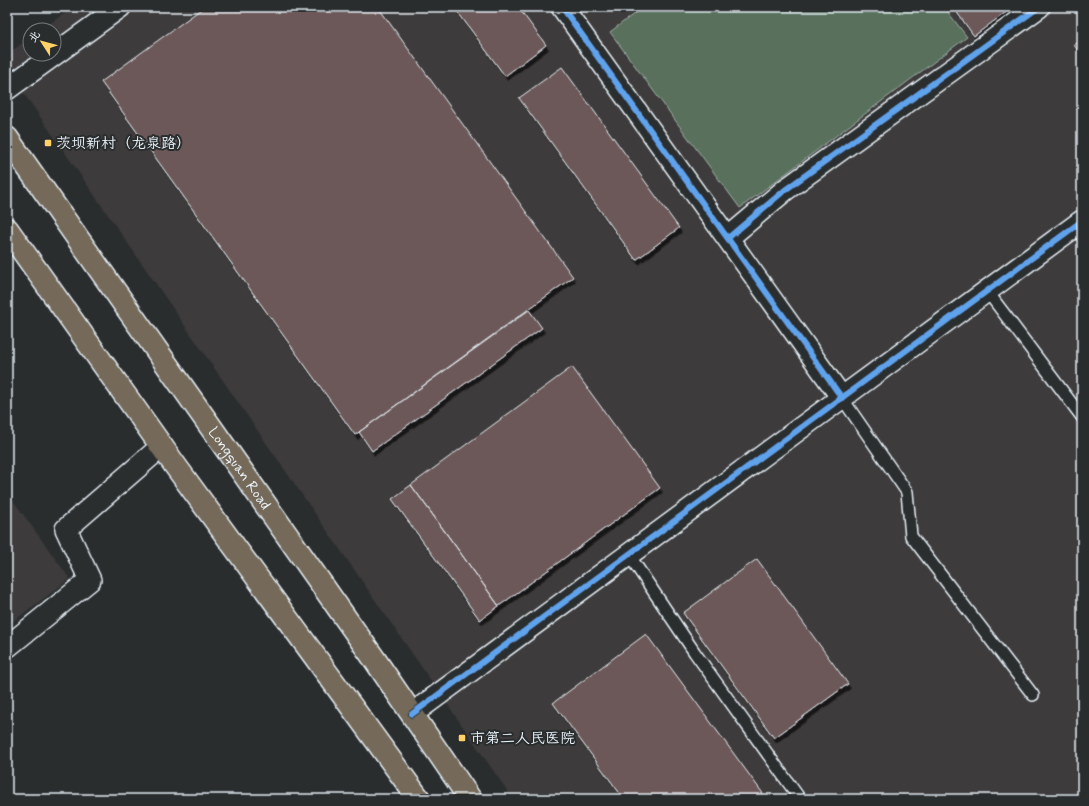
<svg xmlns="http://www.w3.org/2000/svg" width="1089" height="806" viewBox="0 0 1089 806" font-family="Mynerve,'LXGW WenKai TC',sans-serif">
	<defs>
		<filter id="shadow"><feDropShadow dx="2.5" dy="4.5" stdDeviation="0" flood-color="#0009"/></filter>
	</defs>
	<rect width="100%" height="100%" fill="#2a2d2e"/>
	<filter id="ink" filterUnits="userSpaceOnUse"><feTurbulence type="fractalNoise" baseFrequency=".025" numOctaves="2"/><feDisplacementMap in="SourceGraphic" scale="8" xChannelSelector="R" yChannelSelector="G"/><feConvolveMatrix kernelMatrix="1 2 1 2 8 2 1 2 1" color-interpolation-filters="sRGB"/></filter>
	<g filter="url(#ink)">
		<path fill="#3e3a3b" d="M73,7H1082V799H513L7,69V54L30,38V54H54V30H41Z
			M7,492L70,579L7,626Z"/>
		<path fill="#586f5b" stroke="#a0b0aa" d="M643,7H944L967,37L740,208L610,32Z"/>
		<path fill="#6c5958" stroke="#e8f1f8" filter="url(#shadow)" d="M204,7H378L573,277L355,435L101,82Z
			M454,7H518L546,45L505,76Z
			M953,7H1013L974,36Z
			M1082,40V56L1074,45Z
			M562,67L679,228L636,260L519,98Z
			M529,310L542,328L372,451L359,432Z
			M572,367L660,488L499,606L411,485Z
			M411,485L499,606L480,620L392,499Z
			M757,559L848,684L774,738L683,613Z
			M646,634L767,799H624L553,703Z"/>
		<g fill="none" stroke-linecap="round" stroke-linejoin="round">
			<defs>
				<path id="service" d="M987,291L1082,417
					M842,398L907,492L911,536L1033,695
					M629,555L695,653L800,799"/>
				<path id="minor" d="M562,7L842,398
					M7,89L120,7
					M728,238L785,190L1039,7
					M7,647L90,580L66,529L162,446
					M412,714L1082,221"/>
				<g id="primary">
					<path id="s1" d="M7,138L375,660L470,799"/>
					<path d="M7,229L177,468L419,799"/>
				</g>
			</defs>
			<use href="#service" stroke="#e8f1f8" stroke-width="14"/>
			<use href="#minor" stroke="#e8f1f8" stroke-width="24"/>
			<use href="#primary" stroke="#e8f1f8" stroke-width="25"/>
			<use href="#service" stroke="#2a2d2e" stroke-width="11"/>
			<use href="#minor" stroke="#2a2d2e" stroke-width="21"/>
			<use href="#primary" stroke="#746a5a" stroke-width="22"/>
			<defs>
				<path id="cycleway" d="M562,7L842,398
					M728,238L785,190L1039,7
					M412,714L1082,221"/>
			</defs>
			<use href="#cycleway" stroke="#2a2d2e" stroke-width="8"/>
			<use href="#cycleway" stroke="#60a3ed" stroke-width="6"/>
		</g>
	</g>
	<g fill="#ffd166" stroke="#2a2d2e" stroke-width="1.5">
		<rect x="44" y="139" width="8" height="8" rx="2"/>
		<rect x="458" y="734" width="8" height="8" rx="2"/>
	</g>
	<g text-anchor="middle" stroke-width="4" stroke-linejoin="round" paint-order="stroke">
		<g font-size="15" fill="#e8f1f8" stroke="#2a2d2e" text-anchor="start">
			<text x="56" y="148">茨坝新村（龙泉路）</text>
			<text x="470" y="743">市第二人民医院</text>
		</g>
		<g font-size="15" fill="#e8f1f8" stroke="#2a2d2e">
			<text dy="5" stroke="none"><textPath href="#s1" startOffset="404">Longquan Road</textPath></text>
		</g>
	</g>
	<rect width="1089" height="806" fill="none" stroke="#2a2d2e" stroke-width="24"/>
	<rect x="12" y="12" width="1065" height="782" fill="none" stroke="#e8f1f8" stroke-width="1.5" filter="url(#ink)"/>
	<g transform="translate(42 42) rotate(306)"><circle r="19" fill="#2a2d2e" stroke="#767b7f"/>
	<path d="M0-3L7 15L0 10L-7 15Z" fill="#ffd166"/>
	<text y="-6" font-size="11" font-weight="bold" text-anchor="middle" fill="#e8f1f8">北</text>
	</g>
</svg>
